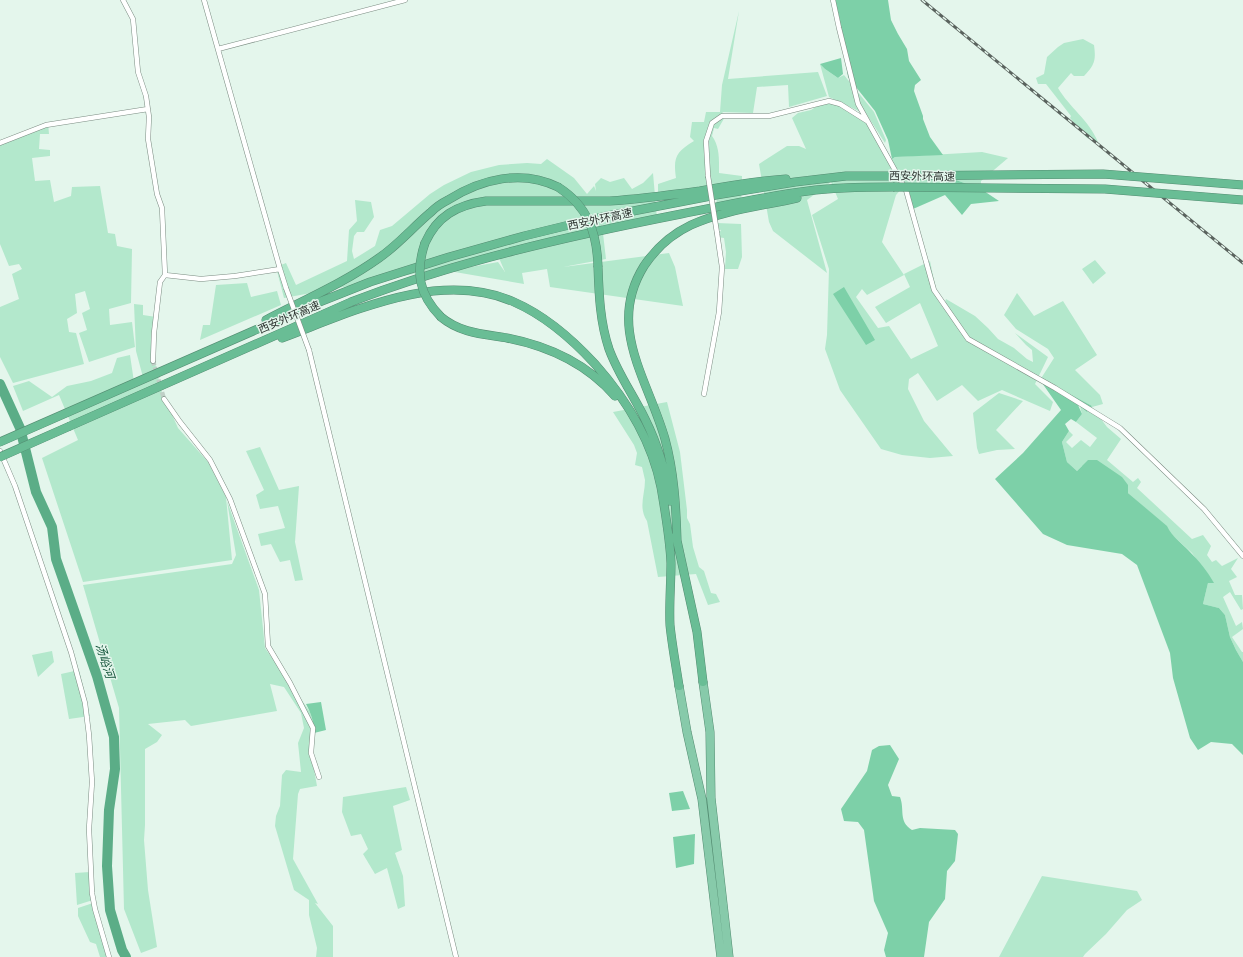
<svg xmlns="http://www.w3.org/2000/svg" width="1243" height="957" viewBox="0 0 1243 957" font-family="'Open Sans','Noto Sans SC',sans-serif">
	<rect width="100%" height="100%" fill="#e4f6ec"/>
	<path fill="#b3e8cc" d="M739,11L728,79L818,72L827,96L789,107L788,85L757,87L753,113L722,112L726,115L718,129L714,128L712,136C720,147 719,160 719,173L742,176L741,213L716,211L717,195L658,193V184L676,178C673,157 676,152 694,141L690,137L692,122H704L706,112H720L722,85Z
		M1083,39L1094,45C1096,60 1095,65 1084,76H1074L1071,73L1058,88C1069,107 1089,120 1098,142L1087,138L1070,118L1071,116L1046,84H1038L1036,78L1044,74L1047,57L1058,47L1064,43Z
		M820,64L825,69L838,78L844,75L874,112L886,140L885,143L867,115L829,97Z
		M836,102L865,118L892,159L895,157L982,152L1008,158L981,181V189L956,180L952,192L921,190L904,186L896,195L882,242L904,275L867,295L862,289L856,297L878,328L889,326L911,359L938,346L920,303L886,323L875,307L910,287L904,274L930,261L938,300L943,308L946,299L975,316L988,328L998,339L1014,348L1027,359L1033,362L1032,350L1026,345L1015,333L1048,357L1035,384L1053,402L1050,411L1002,390L978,401L962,385L937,401L918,373L909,379L908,389L924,421L953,456L930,458L902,455L881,449L840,390L825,349L827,335L829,269L812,215L838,199L831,182L807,200L827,273L773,231L769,222L759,164L787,146H799L806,149L792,118L798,113L811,110L819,105Z
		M48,123L49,134H40L39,149L50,150V156L32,158L35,181L50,180L54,202L71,196L72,187L100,186L108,233L115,234L117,246L132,249L131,303L109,309L110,325L132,322L135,347L89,362L79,333L87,330L82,313L90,309L85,291L75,294L77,313L67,319L69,332L76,333L84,364L13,383L0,357V307L19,299L12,274L22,269L19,264L9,266L0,244V142Z
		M547,159L574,178L587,194L594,186L596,191L595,184L601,178L610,182L624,178L632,189L643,183L653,173L657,219L602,225L606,259L563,267L669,253L675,267L683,306L550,287L547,269L522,273L524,284L449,271L498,262L505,272L499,258L284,298L276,267L286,263L296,285L347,261L349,230L357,221L355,200L371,202L374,217L364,232H357L354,236L352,251L354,259L375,246L380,230L392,226L430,194L444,185L471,172L499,165L527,163L541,164Z
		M717,223L741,224L742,257L738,269H725L726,252L724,238L717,237L721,230L716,229Z
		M1095,260L1106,273L1093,284L1082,269Z
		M247,283L251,297L277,291L281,305L200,340L203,325H210L216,285Z
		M1017,293L1034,316L1063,301L1097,355L1075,370L1100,395L1103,404L1092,407L1107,427L1121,439L1107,460L1133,482L1138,478L1141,482L1137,488L1192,539L1203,535L1211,546L1207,555L1212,562L1216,560L1222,566L1238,558L1231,569L1237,577L1229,581L1235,595H1242L1243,609L1241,610L1230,592L1223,597L1236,626L1242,622L1243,629L1232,637L1242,652H1243V662L1236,650L1230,637L1225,615L1219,608L1203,604L1208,583H1213L1192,553L1170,533L1166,526L1128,493L1082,466L1077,471L1067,462L1062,442L1069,431L1073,435L1066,442L1072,448L1081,440L1090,447L1097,438L1076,422L1082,414L1080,407L1087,412L1092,406L1040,380L1054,358L1048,349L1016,329L1004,315Z
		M134,304L143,305V315L156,317L151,344L161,390L178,428L208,462L226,497L232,560L83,582L42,458L78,440L59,395L23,411L13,386L29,381L52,397L67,386L91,381L112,373L117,358L130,355L134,382L144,381L136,351Z
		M999,393L1023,401L996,430L1015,449L997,450L979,454L977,448L973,413Z
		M667,402L680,452L687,510V518L690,524L693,547L699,567L704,571L711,593L716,594L720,602L708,605L696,574L658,577L647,521C638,507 645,495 645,480C644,476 643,471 642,467L635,465L637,453L634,445L613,412Z
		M260,447L279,490L299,486L295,542L303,580L295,581L290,560L280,562L271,544L261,546L258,534L285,528L278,506L260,509L256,495L264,490L246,451Z
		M227,501L259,590L265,648L310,712L314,725L310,748L317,786L300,789L298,794L293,859L318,904L315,903L333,926V957H316L317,948L309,915V900L294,890L275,826L276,816L280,806L282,775L286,770L301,772L298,743L304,728L301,713L284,687L270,684L277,711L191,726L185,720L148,724L162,735L157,742L145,749V825L144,840L148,890L157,947L141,953L124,909L119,708L83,585L232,564L236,555Z
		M52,651L54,662L38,677L32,655Z
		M79,670L90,716L69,719L61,674Z
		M406,787L410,800L393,806L402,850L395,853L403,876L405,906L398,909L387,868L375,874L363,854L368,849L361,834L351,836L342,812L343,797Z
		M90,872L93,900L77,905L75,873Z
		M1042,876L1137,891L1142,900L1127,910L1106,934L1085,954L1083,957H999Z
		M93,903L108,957H100L96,944L90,942L78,916V908Z"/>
	<path fill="#7dd0a8" d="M834,0H888L891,20L898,34L907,49L909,61L921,80L915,85L914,91L923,116V119L930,137L943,155L895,157L892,159L888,140L875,111L848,77L839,16Z
		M841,58L843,74L838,78L825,69L820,64Z
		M956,180L981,189L999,201L971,204L962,215L945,195L913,209L909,191L921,190L952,192L953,188L946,187L948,182Z
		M844,287L875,340L866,345L833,294Z
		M1040,380L1049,383L1092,406L1087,412L1078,405L1082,414L1076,422L1071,419L1065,424L1069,431L1062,442L1067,462L1077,471L1088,460H1097L1122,477L1128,485V493L1167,526C1172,537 1182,543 1190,552C1199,561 1208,572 1214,583H1208L1203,604L1219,608L1225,615L1230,637L1236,650L1243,662V755L1232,744L1211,742L1198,750L1190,738L1173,678L1170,653L1137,565L1122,554L1067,545L1043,534L995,479L1023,453L1061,410Z
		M321,702L326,730L314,733C314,722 311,713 306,704Z
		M890,745L899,759L888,785L892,796L900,797C905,810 898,821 912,830L920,828L955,830L958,834L955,861L947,871L945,899L929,922L924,957H886L884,950L888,933L874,901L864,830L858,822L844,821L841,809L867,771L872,750L879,746Z
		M683,791L690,809L672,811L669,793Z
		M695,834L694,864L676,868L673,837Z"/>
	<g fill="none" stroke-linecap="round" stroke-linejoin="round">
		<path stroke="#5bad87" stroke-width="10" d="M0,384L20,428L36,492L52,527L56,559L97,676L114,737L115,769L109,810L107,866L110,910L122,950L126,957"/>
		<path stroke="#bfcfc6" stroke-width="4.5" stroke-dasharray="4.5 2" stroke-linecap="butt" d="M153,361L164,399"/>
		<defs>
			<path id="minor" d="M123,0L133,19L138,72L146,96L149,117L148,139L157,194L162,208L165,275L160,282L154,333L153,361
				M204,0L280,269L286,288
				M833,0L839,28L858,104L906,190L934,290L968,339L1055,388L1120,428L1204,509L1243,556
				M218,49L405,0
				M0,143L46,125L148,109
				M708,176L706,141L712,123L722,116H769L829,101L840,104L867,121
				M165,275L201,279L235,276L280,269
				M309,350L456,957
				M704,394L719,312L722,267L717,233
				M164,399L180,422L210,460L230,499L265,594L268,646L290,683L313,728L311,753L319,777
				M0,451L15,486L71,652L85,703L89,735L92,782L89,829L92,893L95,909L109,957"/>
			<path id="trunk" d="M703,682L710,732L711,798L729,957
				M679,686L687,732L702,799L721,957"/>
			<path id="motorway" d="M425,243C437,216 457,205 486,201H610C640,199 670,195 700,191C728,186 757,181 786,179
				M598,267C599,295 600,322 609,349C618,374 634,396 645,419C658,445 666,472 670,501
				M441,317C460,333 483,334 507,338C548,346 587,364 615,396
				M266,320C304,300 344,283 379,258C398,245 413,227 431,212C436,207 442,203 448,200C481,179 522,169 558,187
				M282,338C352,312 439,269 514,302C546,316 572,339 595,364C626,399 652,442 661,487C665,510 670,540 671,563C671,583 669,604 670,625C672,645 676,666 679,686
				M70,426L351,302C457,261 569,236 681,214C723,206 766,196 808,191C837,187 865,187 893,187
				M0,442L317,303L370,282L449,257L524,236L602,217L716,195L795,182L846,176H892
				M676,536L697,632L703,682
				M677,540C676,506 674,472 665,439C648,379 606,327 644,266C656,248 672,234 691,225C724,210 762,206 797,198"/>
		</defs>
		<use href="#minor" stroke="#7b8c82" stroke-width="5.5"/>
		<use href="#trunk" stroke="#548d72" stroke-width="9"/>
		<use href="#motorway" stroke="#548d72" stroke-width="9"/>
		<use href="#minor" stroke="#fff" stroke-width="4.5"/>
		<use href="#trunk" stroke="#87caaa" stroke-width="8"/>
		<use href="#motorway" stroke="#69bd95" stroke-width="8"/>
		<defs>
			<path id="rail" d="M922,0L1243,263"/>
		</defs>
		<use href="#rail" stroke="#5a635e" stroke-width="3"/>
		<use href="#rail" stroke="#e4f6ec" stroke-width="1.5" stroke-dasharray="4.5" stroke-linecap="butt"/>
		<defs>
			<path id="minor-bridge" d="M708,176L717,233
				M286,288L309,350"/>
			<path id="motorway-bridge" d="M892,176L1103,174L1243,185
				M558,187C588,206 597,233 598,267
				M893,187L1105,189L1243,200
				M425,243C415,272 419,295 441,317
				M0,457L70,426"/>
		</defs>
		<use href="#minor-bridge" stroke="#7b8c82" stroke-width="5.5" stroke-linecap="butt"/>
		<use href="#motorway-bridge" stroke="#548d72" stroke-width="9" stroke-linecap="butt"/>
		<use href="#minor-bridge" stroke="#fff" stroke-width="4.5"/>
		<use href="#motorway-bridge" stroke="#69bd95" stroke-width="8"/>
	</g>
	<g text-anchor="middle" stroke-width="3" stroke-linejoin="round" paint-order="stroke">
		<g font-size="11" fill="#2d3430" stroke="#e4f6ec">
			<text transform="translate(922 176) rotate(1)" y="4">西安外环高速</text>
			<text transform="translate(600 219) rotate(-12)" y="4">西安外环高速</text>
			<text transform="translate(289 317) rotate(-23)" y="4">西安外环高速</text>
		</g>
		<g font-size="12" font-style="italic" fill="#16563c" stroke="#e4f6ec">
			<text transform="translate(105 661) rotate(72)" y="4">汤峪河</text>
		</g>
	</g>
</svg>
